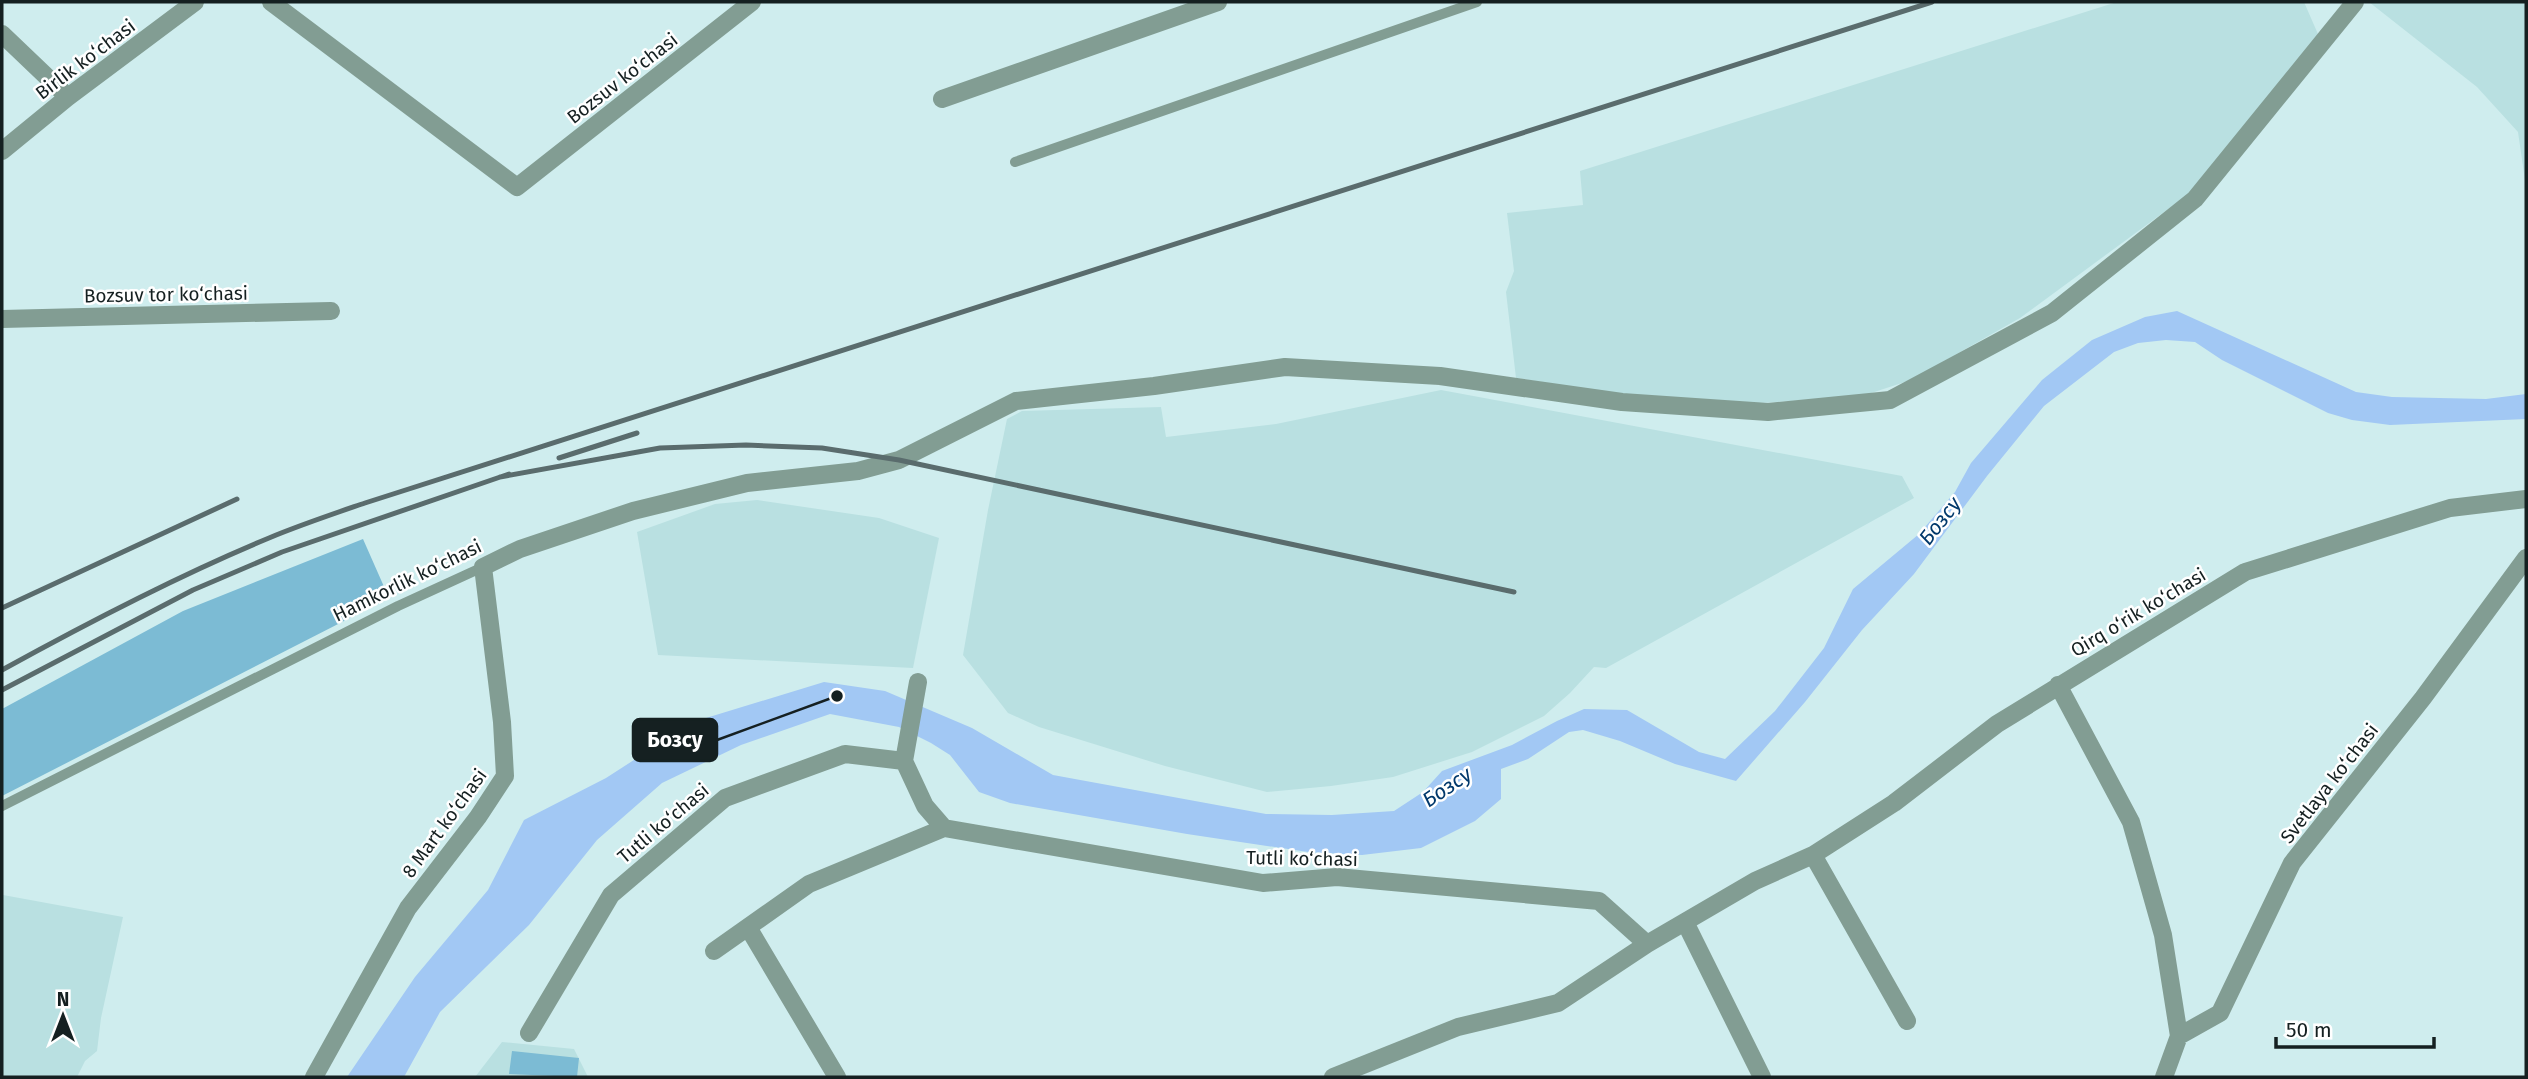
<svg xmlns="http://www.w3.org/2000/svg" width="2528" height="1079" viewBox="0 0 2528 1079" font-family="'Fira Sans',sans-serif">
	<rect width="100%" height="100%" fill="#cfedee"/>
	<path fill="#b9e0e1" d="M2117,2H2304L2321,41L2190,193L2020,318L1911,380L1859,397L1758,403L1625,395L1516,378L1506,292L1514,271L1507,213L1583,205L1580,171Z
		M2369,2H2526V187L2518,132L2477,87Z
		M1441,390L1902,476L1914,498L1606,668L1594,667L1570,693L1544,716L1472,752L1393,777L1331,786L1267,792L1165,766L1039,727L1008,713L963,655L988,510L1007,419L1022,411L1161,407L1166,437L1276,424Z
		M757,500L879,518L939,538L913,668L658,655L637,532L715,504Z
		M2,893L3,895L123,917L101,1018L97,1051L85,1061L77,1077H2Z
		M502,1042L574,1049L588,1077H475Z"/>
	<path fill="#a2c8f4" d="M2177,311L2356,392L2392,397L2486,399L2526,394V419L2390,425L2352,420L2328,413L2222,360L2195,342L2166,340L2138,343L2114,352L2044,406L1987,476L1914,574L1862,630L1805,702L1736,781L1675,764L1620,741L1583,730L1569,732L1528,759L1501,769V799L1475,821L1421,848L1362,855L1308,852L1187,834L1010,803L979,792L950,755L931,743L899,727L830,714L741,745L662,783L597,840L529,925L440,1012L404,1077H347L415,977L488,890L524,820L606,778L693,722L824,682L885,691L972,728L1053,775L1266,814L1332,815L1394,811L1423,792L1442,771L1512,745L1557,721L1584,709L1627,710L1699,752L1725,759L1775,711L1824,648L1853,589L1919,534L1955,492L1971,463L2042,380L2092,340L2145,317Z"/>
	<path fill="#7cbbd4" d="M363,539L389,598L2,796V709L183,611Z
		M512,1051L579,1058L577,1077L509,1074Z"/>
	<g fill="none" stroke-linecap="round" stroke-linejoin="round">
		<path stroke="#829d93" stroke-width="10" d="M1015,162L1477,2
			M2,806L398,606L483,567"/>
		<path stroke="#829d93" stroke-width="18" d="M271,2L517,187L752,2
			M2,34L68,97
			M942,99L1218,2
			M2,151L68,97L195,2
			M2,319L331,311
			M2058,685L2131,822L2163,935L2179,1036
			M904,761L918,682
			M1813,855L1907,1021
			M1685,922L1762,1077
			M749,929L837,1077
			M714,951L809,884L944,828
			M529,1033L611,895L725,798L845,754L904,761L925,806L944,828L1263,883L1337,877L1599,901L1647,944
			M314,1077L408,908L478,817L505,776L502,722L483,567L520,549L633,511L747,483L858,471L899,460L1016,401L1154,386L1285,367L1440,376L1622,402L1768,412L1890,400L2052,313L2195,199L2355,2
			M1333,1077L1458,1027L1558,1003L1647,944L1755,881L1813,855L1894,803L1997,724L2245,572L2450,508L2526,499
			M2164,1077L2179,1036L2220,1013L2292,863L2423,698L2526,558"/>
		<path stroke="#5a6c6d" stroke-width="5" d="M559,458L637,433
			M500,477L660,448L746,445L822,448L899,460L1514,592
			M2,608L237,499
			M2,670C89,622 177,576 269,538C300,525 333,514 365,503L1932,2
			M2,690L193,590L282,552L509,474"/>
	</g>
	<g text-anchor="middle" stroke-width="5" stroke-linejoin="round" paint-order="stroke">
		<g font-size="19" fill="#152021" stroke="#fff">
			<text transform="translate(85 59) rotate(-37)" y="7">Birlik ko‘chasi</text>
			<text transform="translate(622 78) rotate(-38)" y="7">Bozsuv ko‘chasi</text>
			<text transform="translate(166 294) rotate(-1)" y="7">Bozsuv tor ko‘chasi</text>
			<text transform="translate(407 580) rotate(-26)" y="7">Hamkorlik ko‘chasi</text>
			<text transform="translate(2138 612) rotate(-31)" y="7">Qirq o‘rik ko‘chasi</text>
			<text transform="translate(2329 783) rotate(-52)" y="7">Svetlaya ko‘chasi</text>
			<text transform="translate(444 823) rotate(-54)" y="7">8 Mart ko‘chasi</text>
			<text transform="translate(663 823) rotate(-40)" y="7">Tutli ko‘chasi</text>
			<text transform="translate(1302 858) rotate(1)" y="7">Tutli ko‘chasi</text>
		</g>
		<g font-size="21" font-style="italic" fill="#00386b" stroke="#fff">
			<text transform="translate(1940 521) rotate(-52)" y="7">Бозсу</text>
			<text transform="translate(1447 787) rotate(-34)" y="7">Бозсу</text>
		</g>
	</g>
	<path fill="none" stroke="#152021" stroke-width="2.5" d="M837 696L717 740"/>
	<circle fill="#152021" stroke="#fff" stroke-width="2.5" cx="837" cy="696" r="7"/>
	<rect fill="#152021" stroke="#152021" stroke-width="2.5" x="633" y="719" width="84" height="42" rx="7"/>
	<g font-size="21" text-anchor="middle" font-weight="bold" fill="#fff">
		<text x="675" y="747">Бозсу</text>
	</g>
	<rect width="2528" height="1079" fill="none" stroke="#152021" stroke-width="7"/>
	<g transform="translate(63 1016)" stroke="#ffffff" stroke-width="5" paint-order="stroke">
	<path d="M0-5L12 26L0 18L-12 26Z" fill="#152021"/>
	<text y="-10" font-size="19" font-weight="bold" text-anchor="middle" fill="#152021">N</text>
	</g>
	<path d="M2276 1037v10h158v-10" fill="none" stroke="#152021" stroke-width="3.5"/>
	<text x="2286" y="1037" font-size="21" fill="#152021" stroke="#ffffff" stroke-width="5" paint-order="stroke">50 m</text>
</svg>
